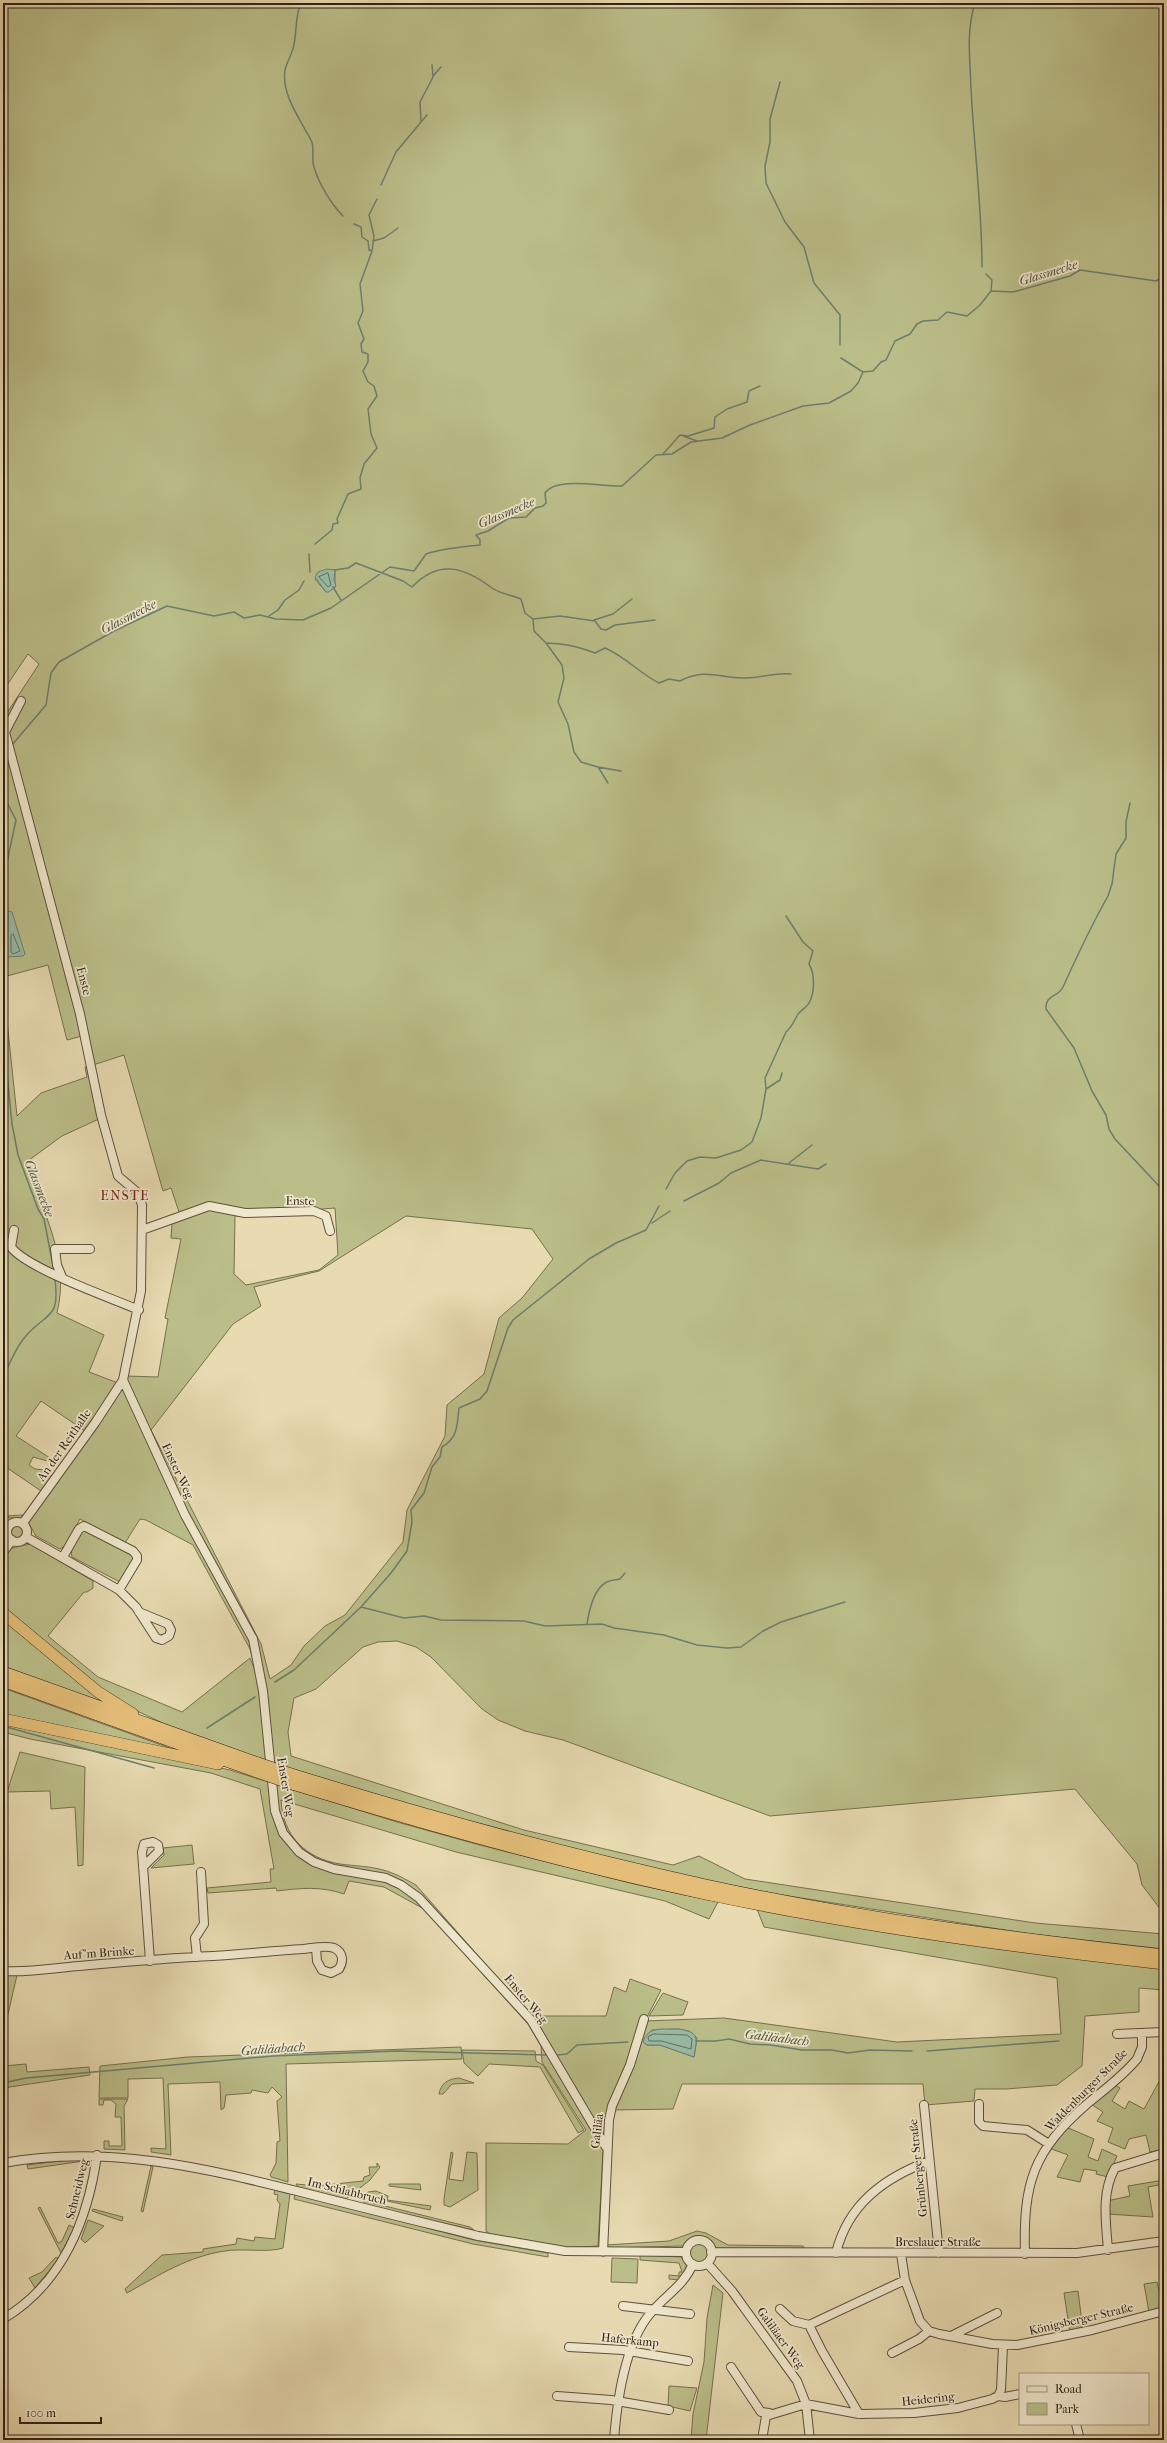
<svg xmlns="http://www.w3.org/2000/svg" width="1167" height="2443" viewBox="0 0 1167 2443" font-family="'IM FELL French Canon',serif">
	<rect width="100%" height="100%" fill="#e8dbb2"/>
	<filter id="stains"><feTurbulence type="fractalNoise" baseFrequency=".005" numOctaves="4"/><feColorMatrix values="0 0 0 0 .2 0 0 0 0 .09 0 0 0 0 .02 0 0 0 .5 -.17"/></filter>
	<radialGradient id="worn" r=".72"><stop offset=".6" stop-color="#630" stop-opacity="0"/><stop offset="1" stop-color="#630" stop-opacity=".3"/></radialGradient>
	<path fill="#bbbe89" stroke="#76704f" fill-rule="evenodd" d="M3,3H1164V1914L1142,1885L1137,1864L1075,1789L770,1816L563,1740L525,1731L498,1720L482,1709L431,1657L416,1647L397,1641L378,1642L363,1647L316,1689L294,1698L288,1732L291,1756L524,1830L673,1865L699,1856L745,1879L1035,1923L1164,1934V1949L1031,1934L776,1894L682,1876L522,1838L281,1766L165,1724L137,1711L102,1690L3,1609V1558L12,1548L30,1544L93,1581V1588L87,1592H84L48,1636L98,1677L182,1712L250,1658L258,1678L250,1649L193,1545L146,1520L140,1519L125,1543L80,1519L66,1545L60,1549L36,1536L28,1522L126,1376L158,1377L168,1319L165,1318L181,1239L171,1238L172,1223L180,1215L171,1188L163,1191L124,1055L90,1066L101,1118L62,1136L25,1163C44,1212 70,1260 57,1313L104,1335L89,1372L118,1383L97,1418L85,1431L41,1401L16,1436L50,1458L47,1461L33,1457L29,1465L35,1469L45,1470L51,1477L22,1519L3,1517V1514L5,1516L24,1515L41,1491L3,1465V983L17,1116L41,1093L87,1077L85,1067L90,1066L82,1036L67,1040L48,965L3,977V719L39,664L28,654L3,691ZM335,570V588L326,592L315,579ZM335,1208L338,1255L319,1270L246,1285L234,1274L235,1216ZM406,1216L532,1229L553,1259L522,1298L499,1318L484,1374L447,1405L445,1436L407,1510L403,1542L345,1615L325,1626L304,1646L291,1665L270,1679L261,1644L151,1430L233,1324L261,1306L254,1287L319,1271Z
		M11.5 1532a5.5 5.5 0 1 1 11 0a5.5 5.5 0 1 1-11 0Z
		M84,1530L131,1553L134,1559L120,1582L72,1557C69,1548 78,1535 84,1530Z
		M3,1617L121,1710L3,1666Z
		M3,1688L181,1752L3,1715Z
		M3,1721L230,1770L397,1822L476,1844L634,1884L718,1902L709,1919L665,1901L456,1852L281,1800C283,1836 305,1858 340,1864C354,1866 369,1866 383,1870C395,1873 405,1879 416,1885L531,2016H606L614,1987L626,1992L630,1979L661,1990L645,2021L724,2018L897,2042L1061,2034L1057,1978L764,1927L757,1909L1164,1968V1990L1139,1988V2012L1085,2016L1082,2066L1057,2085L1006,2089H975L974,2101L925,2105L923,2084H682L673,2109L614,2110L603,2152L598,2246L560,2248L491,2235L486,2231V2143L568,2144L586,2130L542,2062L541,2046L528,2024L424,1909L384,1887L349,1881L344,1894C321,1886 301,1888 277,1891L276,1888L208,1893L207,1888L271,1882L270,1869H274L260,1789L211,1773L30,1739L3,1732ZM678,2029L689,2031L697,2038L694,2057L660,2045H647L643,2042L652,2030Z
		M20,1752L85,1767L83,1865L78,1866L75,1807L51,1809L50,1791L7,1792Z
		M192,1845L194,1864L151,1868L164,1855L163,1848Z
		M3,1974L17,1975L3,2036Z
		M663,1993L688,2002L683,2015L649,2016Z
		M461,2047L462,2059L286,2064L288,2182L271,2177L270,2175L276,2163L277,2142L280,2141L277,2101L282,2097L272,2087L268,2093L252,2090L251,2093L226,2095L224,2108L221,2110L220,2082L168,2084L171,2155L151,2152V2148L166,2149L163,2078L128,2079V2098H99L100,2066L188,2057Z
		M462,2050L535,2051L536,2061L543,2065L584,2130L578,2133L540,2067L489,2064L478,2076L464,2063Z
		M26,2064L27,2072L89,2067L90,2075L3,2088V2066Z
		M459,2078L474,2083L452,2084L443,2094H439C441,2083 448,2079 459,2078Z
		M1161,2078L1164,2080V2149L1150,2152L1146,2135L1129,2139L1125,2149L1108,2142L1113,2128L1097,2121L1103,2112L1091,2104L1113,2084L1120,2088L1112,2101L1125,2109L1129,2101L1144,2109Z
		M99,2099H128L124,2106L125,2150L104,2149V2141H109V2146H122L121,2117H115L116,2104L111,2100H104L103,2105H99Z
		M1066,2127L1094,2139L1088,2157L1098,2161L1102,2149L1117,2156L1108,2177L1096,2174L1097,2171L1084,2169L1080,2182L1057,2177L1068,2155L1049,2148Z
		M451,2152L453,2153L449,2179L463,2181L467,2152L477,2153L478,2190L450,2207L444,2205V2199Z
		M68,2160L84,2161L28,2169L27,2165Z
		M377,2163L380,2167L370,2180L346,2199L298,2187L296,2184L317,2186L363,2181L364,2177L370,2175L369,2167H377Z
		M151,2166L153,2167L143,2212L141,2211Z
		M1164,2180V2184L1148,2187L1153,2217L1107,2214V2201L1130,2196L1128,2186Z
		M389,2184H420L421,2190L389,2186Z
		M275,2190L290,2194L283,2248C269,2253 241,2248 225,2251C189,2256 159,2275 127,2293L125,2289L162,2255L203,2252V2249L236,2244L237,2238L254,2241L255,2237L275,2239L280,2204L277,2200L278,2195L274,2194Z
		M376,2191L388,2196L387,2200L431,2206L430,2210L377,2199L376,2203H373L470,2227L474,2230L364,2204V2196L368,2192Z
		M295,2194L474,2240L548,2253V2257L473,2244L294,2199Z
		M40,2207L58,2243L62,2241L69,2225L75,2228L61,2253L38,2208Z
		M93,2209L123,2217L122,2221L92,2211Z
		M88,2220L104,2226L85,2243L81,2239Z
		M697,2231L706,2233L728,2245L803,2246L806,2250L715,2248L708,2240L698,2237L683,2246L606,2248V2245L669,2241Z
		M689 2253a10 10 0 1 1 20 0a10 10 0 1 1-20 0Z
		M640,2255L681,2257L687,2265L680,2280L669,2279V2275L679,2276V2272H682L679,2263L640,2260Z
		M56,2257L59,2259L35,2288L29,2278L42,2272Z
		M612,2258L638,2259L637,2283L611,2282Z
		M1157,2282L1163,2308L1149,2312L1144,2284Z
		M713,2285L723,2293L706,2440H691L693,2414L704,2362L707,2318Z
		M1078,2291L1083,2330L1070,2333L1064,2293Z
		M669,2386L697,2388L690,2411L668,2406Z"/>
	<path fill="#98bca8" stroke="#6e7e6d" d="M327,569L335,570L334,580L336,586L329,592H326L315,577L318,572Z
		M8,911L12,912L25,954L23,956L7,957Z
		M678,2029C700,2032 697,2038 694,2057L660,2045H647L643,2042C648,2025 664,2030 678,2029Z"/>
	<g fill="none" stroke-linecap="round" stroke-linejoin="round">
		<path stroke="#646e5e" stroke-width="1" d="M328,573L331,585L328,587L319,577Z
			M13,934L20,951L13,954L11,952V936Z
			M654,2034L687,2035L692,2039L691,2049L661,2041H649L648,2037Z"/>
		<path stroke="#6e7e6d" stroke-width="1.5" d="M301,3C295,16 297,30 294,44C293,53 287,61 285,70C281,94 300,119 311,140C315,147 311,159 314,167C319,184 331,204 343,216
			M975,3C966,31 970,59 971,88C974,148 982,207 982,267
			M433,76L441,67
			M780,82L770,119V142L765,166L766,183L785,222L804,247L814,283L840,315V345
			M422,121L427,115
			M381,185L396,152L421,122L420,102L433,77L432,65
			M354,224L361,227L362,237L368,241L369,250L372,251
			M373,241L384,238L398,228
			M986,274L992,280L991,291
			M841,358L863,372
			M683,436L697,441
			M663,454L680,435L688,436L714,428L715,417L727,409L747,402L749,391L760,386
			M315,544L332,530L333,524L338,523L337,519L348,494L361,489L360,478L364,464L377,448L371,434L368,409L377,396L374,386L368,382L363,371L368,362V354L362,352L361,344L364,339L358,323L363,311L360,284L372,251L374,236L369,215L377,199
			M309,554L310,572
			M335,570L348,568L356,563L403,581L412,587C439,559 464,567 492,588C500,594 512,595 521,599L525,613L533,619L534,631L546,643L562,665L564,678L558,702L568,724L574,752L581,762L598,767L608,783
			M333,587L341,600
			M269,616L278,610L285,600L299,590L304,581
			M533,619L560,616L595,621L601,629L606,630L615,625L655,620
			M594,620L613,614L632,599
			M547,643C565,644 577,646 595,653L605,648C626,657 639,673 659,683L669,679L680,681C706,667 721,679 747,678C762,678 775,672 791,674
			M12,745L46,705L51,673L59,662L114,631L167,606L214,616L234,612L244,618L260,615L276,619L303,620L331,608L390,567L414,571L426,554C443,548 462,547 480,545V540L476,535L488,531L509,518L526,517L535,508L543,506L546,503L545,493C556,476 603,487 622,486L656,455L672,454L691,442L722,438L750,425L803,406L829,403L851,391L858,383L863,372L873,371L881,362L886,360L895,341L910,334L917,324L923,321L938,320L947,312L967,316L980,305L991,291L1013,292L1070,276L1080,270L1156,281L1164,276
			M598,767L621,771
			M3,786L6,783L4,768L8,756
			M3,795L16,820L3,881
			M1130,803L1126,822V838L1116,854L1112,884L1108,896C1091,926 1077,956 1063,987C1058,998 1045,994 1046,1009L1074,1048L1092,1091L1106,1115L1109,1129L1115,1139L1159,1186L1164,1195
			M3,1034L12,1124L18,1155L38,1209L44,1219L54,1271
			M766,1089L780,1080L782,1073
			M789,1163L812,1145
			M666,1189L675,1173L687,1161L700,1157L716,1158L741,1150L752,1142L761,1118L766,1089L765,1078L786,1032C792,1027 794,1021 798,1014C801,1010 807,1007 809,1003C815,992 815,974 809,964L813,951L803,942L786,916
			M684,1201L719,1183L731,1173L761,1160L818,1169L826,1164
			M652,1223L670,1211
			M3,1378C9,1364 15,1349 25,1337C47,1311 60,1321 55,1279
			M361,1607L404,1618L424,1616L441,1620L524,1621L545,1626L602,1624L614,1628L664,1635L697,1645L727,1648L741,1647L763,1631L781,1622L845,1602
			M587,1624C589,1611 594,1590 605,1583C609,1580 616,1580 620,1579L625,1573
			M275,1682L294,1670L361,1607L391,1573L407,1551L412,1522L411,1510L424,1493L432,1467L440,1457L442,1447C458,1438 457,1425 459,1408L480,1399L487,1391L508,1328L513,1320L589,1259L616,1243L646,1230L659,1206
			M3,1726L154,1768
			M207,1728L255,1697
			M696,2041H716L729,2039L750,2044L771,2045L802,2050H832L848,2053L870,2050L912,2051
			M927,2051L1059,2041
			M558,2055L567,2054L577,2045L628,2042
			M3,2083L26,2078L273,2056L397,2051L546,2055"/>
		<defs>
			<path id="minor" d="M21,701L5,732L80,1014L101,1115L118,1176L138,1193L142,1205L141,1291L123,1380L95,1423L23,1523
				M14,1230L11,1247C26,1268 111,1298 139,1310
				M142,1230L209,1206L245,1213L314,1211L326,1216L330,1231
				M62,1277L57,1265L55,1249H90
				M123,1380L185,1515L253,1639L263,1691L275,1811L283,1833L299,1852L314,1862L334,1869L386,1878L401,1885L419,1898L531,2020L606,2147
				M7 1532a10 10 0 1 1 20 0a10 10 0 1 1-20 0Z
				M26,1537L119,1590L136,1607L156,1638L162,1640L169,1636L171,1630L168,1624L139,1612
				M3,1552L12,1540
				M63,1557L79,1529L84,1526L133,1551L137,1556V1560L119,1590
				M143,1867L159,1851L158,1845L153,1842L144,1844L142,1852L150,1961
				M197,1957L195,1938L204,1924L201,1872
				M3,1971C28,1973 54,1968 79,1966C124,1962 169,1958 213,1956C243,1954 273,1951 303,1949C312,1948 326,1945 334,1948C343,1952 344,1961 339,1969L331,1973L322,1970L317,1961L316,1948
				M1117,2034L1164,2032
				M979,2104V2122L983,2126L1027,2130L1049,2144
				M924,2105L939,2253
				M3,2163C107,2144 205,2168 305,2193C363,2208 421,2222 478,2236L565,2251L686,2252
				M686 2253a13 13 0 1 1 26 0a13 13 0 1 1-26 0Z
				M1108,2250C1106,2222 1101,2193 1115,2168L1164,2153
				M603,2252L609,2120L612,2106L630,2065L644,2019
				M711,2252L1077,2253L1164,2241
				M836,2253C848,2204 884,2178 929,2161
				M901,2254L905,2280L920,2321L929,2331L939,2334L992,2344L1017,2345L1092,2330L1164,2311
				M1025,2254C1023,2183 1033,2151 1087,2104C1104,2090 1123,2076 1137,2059L1142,2047V2033
				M707,2263L732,2291L797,2381L806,2404L810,2440
				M623,2306L690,2314
				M780,2309L793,2321L809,2325
				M3,2319C62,2284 88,2220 97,2155
				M951,2336L997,2313
				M569,2347L623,2350L688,2361
				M892,2353L919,2339L929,2331
				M731,2367L761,2412L769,2413
				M557,2396L611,2400L669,2410
				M998,2396L1005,2397L1020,2394
				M859,2414L822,2351L809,2325L905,2280
				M1076,2424L1080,2440
				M614,2440C617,2401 625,2345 649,2315C664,2296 683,2287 693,2264
				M762,2440L766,2416L806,2404L859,2414L914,2413L958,2408L992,2399L998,2396L1001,2390L1003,2346"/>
			<path id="highway" d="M3,1613L98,1692L133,1714
				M3,1672L258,1763
				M3,1681L257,1772
				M3,1719L218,1764
				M288,1773C426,1816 564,1854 706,1885C857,1918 1010,1938 1164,1955
				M289,1783C426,1825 565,1864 706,1894C857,1926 1010,1947 1164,1964"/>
		</defs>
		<use href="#minor" stroke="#5e503c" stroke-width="10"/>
		<use href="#highway" stroke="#302115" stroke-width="12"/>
		<use href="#minor" stroke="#f0e8cd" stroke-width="8"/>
		<use href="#highway" stroke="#e4be79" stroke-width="11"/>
		<defs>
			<path id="highway-bridge" d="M258,1763L288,1773
				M257,1772L289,1783"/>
		</defs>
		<use href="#highway-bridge" stroke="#302115" stroke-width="12" stroke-linecap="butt"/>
		<use href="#highway-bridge" stroke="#e4be79" stroke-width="11"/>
	</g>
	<g text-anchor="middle" stroke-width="3.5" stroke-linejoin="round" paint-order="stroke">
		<g font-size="12" fill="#302115" stroke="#f0e8cd">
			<text transform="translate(84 981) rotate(75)" y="4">Enste</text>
			<text transform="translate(300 1201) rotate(1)" y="4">Enste</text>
			<text transform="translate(64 1445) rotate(-55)" y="4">An der Reithalle</text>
			<text transform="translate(178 1471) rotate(65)" y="4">Enster Weg</text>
			<text transform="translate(286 1787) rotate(81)" y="4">Enster Weg</text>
			<text transform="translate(99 1953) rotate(-4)" y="4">Auf'm Brinke</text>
			<text transform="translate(526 1999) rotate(50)" y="4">Enster Weg</text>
			<text transform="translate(1086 2090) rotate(-45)" y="4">Waldenburger Straße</text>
			<text transform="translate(597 2131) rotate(-83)" y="4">Galiläa</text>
			<text transform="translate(918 2168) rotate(-96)" y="4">Grünberger Straße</text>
			<text transform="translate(77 2189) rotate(-76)" y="4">Schneidweg</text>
			<text transform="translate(347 2191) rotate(14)" y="4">Im Schlahbruch</text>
			<text x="938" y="2246">Breslauer Straße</text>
			<text transform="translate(1081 2319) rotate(-13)" y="4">Königsberger Straße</text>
			<text transform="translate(781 2338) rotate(54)" y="4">Galiläaer Weg</text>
			<text transform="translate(630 2340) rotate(6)" y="4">Haferkamp</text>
			<text transform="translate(928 2399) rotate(-6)" y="4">Heidering</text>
		</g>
		<g font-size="13" font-style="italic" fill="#4f5041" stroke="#f0e8cd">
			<text transform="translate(1048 272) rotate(-17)" y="5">Glassmecke</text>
			<text transform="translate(506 512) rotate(-23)" y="5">Glassmecke</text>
			<text transform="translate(128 616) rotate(-27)" y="5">Glassmecke</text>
			<text transform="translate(40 1188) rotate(69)" y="5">Glassmecke</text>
			<text transform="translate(777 2037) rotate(7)" y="5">Galiläabach</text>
			<text transform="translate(273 2048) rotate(-4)" y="5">Galiläabach</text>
		</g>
		<g font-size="14" letter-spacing="1" fill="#7a1f14" stroke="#f0e8cd">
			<text x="125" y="1200">ENSTE</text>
		</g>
	</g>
	<rect width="1167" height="2443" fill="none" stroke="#e8dbb2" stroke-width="16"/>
	<rect x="4" y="4" width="1159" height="2435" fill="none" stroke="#302115" stroke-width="2"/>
	<rect x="8" y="8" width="1151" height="2427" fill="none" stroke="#302115"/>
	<rect x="1019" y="2373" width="130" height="52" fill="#f0e8cd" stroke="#a39883"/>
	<rect x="1027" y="2386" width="20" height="6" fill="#f0e8cd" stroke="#a39883"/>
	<text x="1055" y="2393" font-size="12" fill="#302115">Road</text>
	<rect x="1027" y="2403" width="20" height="12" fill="#bbbe89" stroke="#a39883"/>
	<text x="1055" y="2413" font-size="12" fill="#302115">Park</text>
	<path d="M20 2417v6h81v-6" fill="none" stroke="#302115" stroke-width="2"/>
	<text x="26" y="2417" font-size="12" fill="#302115" stroke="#f0e8cd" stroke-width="3" paint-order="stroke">100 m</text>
	<rect width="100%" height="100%" filter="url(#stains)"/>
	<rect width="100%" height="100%" fill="url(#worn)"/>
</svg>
